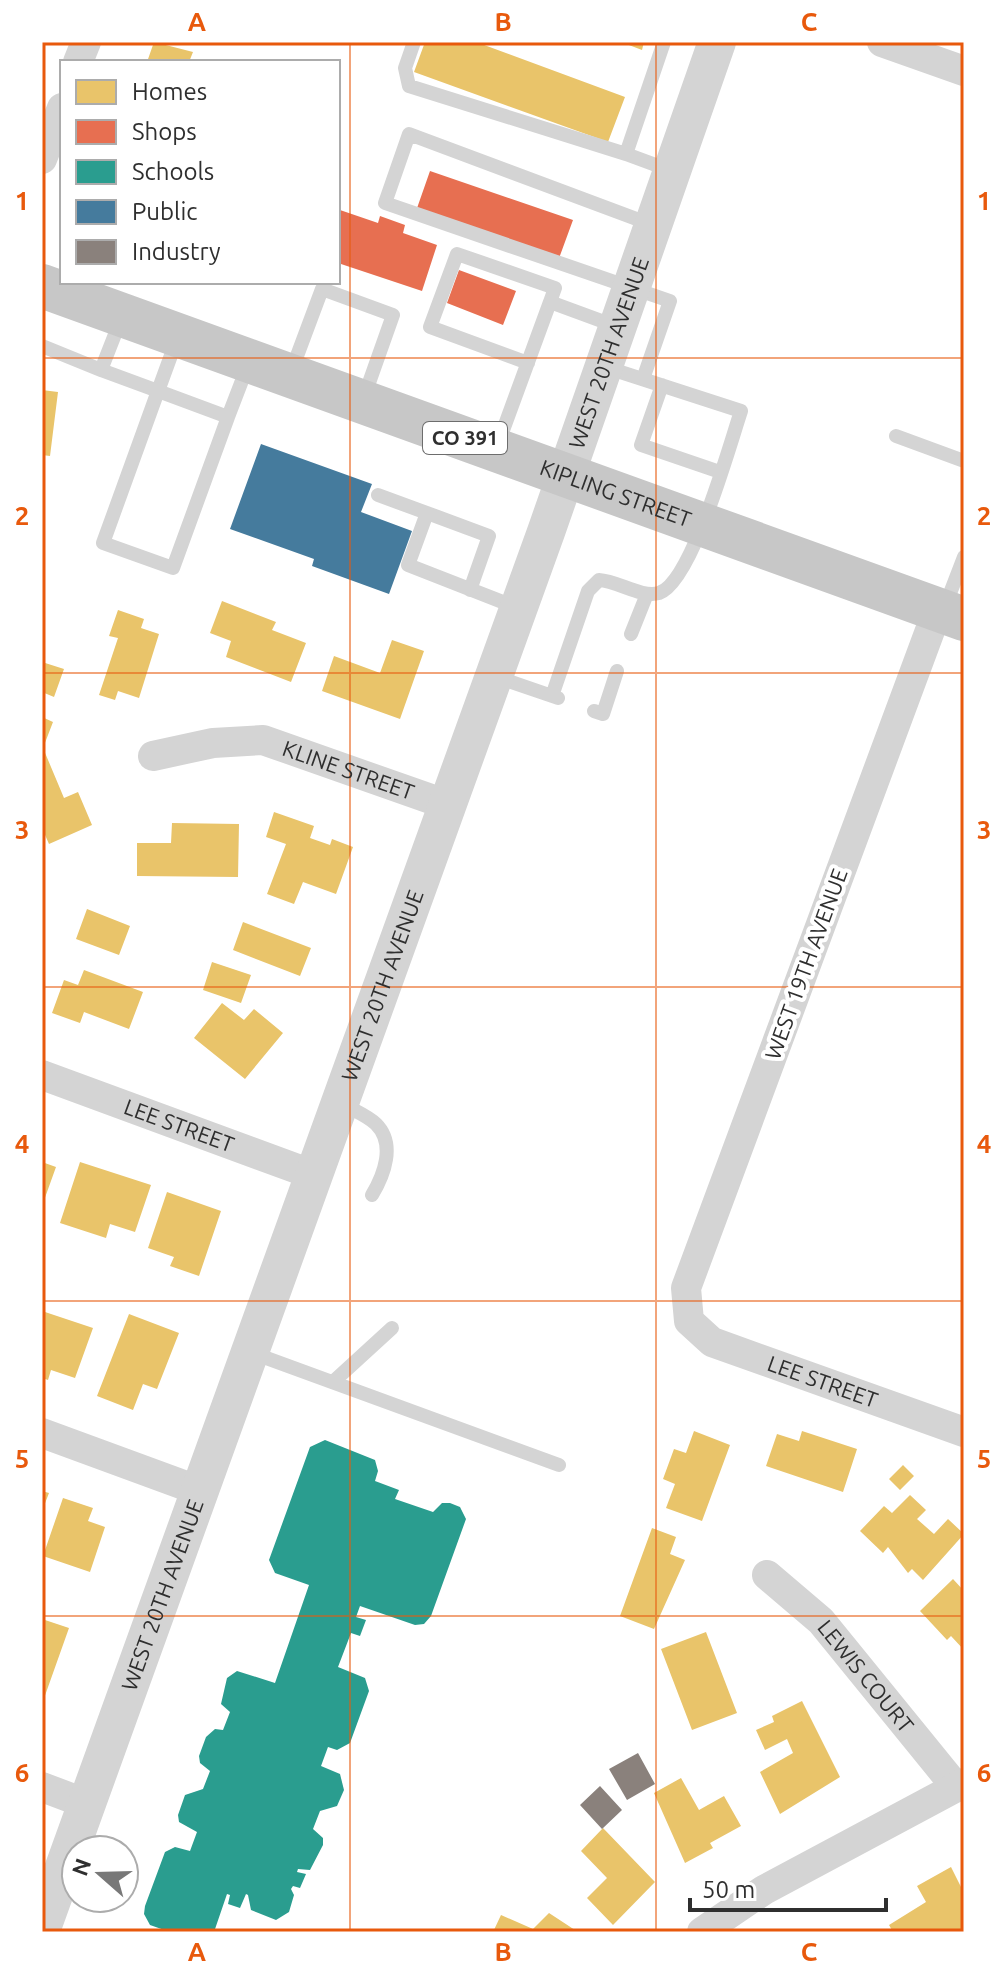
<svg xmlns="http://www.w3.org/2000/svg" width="1006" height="1974" viewBox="0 0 1006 1974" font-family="Ubuntu,sans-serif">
	<rect width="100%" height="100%" fill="#fff"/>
	<path fill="#e9c46a" d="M154,42L193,52L189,62H147Z
		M425,42H476L625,97L608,142L414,72Z
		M621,42H644L642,50Z
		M42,390L58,392L50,456L42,455Z
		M222,601L276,622L272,630L306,643L291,682L226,657L231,641L210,633Z
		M118,610L144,619L141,628L159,634L139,698L118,691L115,700L99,695L118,638L109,636Z
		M392,640L424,651L400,719L322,691L334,656L380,673Z
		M42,662L64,669L54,697L42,692Z
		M42,717L53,722L43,748L64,798L78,792L92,825L49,844L42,828Z
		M274,812L314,826L310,838L330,845L332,839L353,847L336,894L303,882L294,904L267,894L286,844L266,837Z
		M172,823L239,824L238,877L137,876V843H171Z
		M87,909L130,926L119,955L76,939Z
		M243,922L311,948L300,976L233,950Z
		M212,962L251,975L241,1003L203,990Z
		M84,970L143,992L129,1029L84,1012L80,1023L52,1013L64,980L78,985Z
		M222,1003L244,1020L254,1009L283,1033L245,1079L194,1038Z
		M42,1162L56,1167L42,1206Z
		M80,1162L151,1185L135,1232L110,1224L106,1238L60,1223Z
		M167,1192L221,1211L199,1276L170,1266L174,1257L148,1248Z
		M42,1311L93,1328L75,1378L51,1370L48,1380L42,1378Z
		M129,1314L179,1333L157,1389L143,1384L133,1410L97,1396Z
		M694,1431L730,1445L702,1521L666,1508L675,1484L663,1479L674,1449L686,1453Z
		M802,1431L857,1449L843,1492L766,1466L777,1434L799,1441Z
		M903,1465L914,1476L900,1490L889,1479Z
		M42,1491L49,1493L42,1511Z
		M910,1495L926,1510L917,1519L934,1534L948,1519L964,1534L923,1580L912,1569L908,1573L888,1547L883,1553L860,1531L884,1506L892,1513Z
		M63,1498L93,1508L88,1521L105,1527L90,1572L43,1556Z
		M652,1528L676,1537L670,1554L685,1560L654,1629L620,1616Z
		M953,1579L964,1591V1650L951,1636L947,1640L920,1611Z
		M42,1619L69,1628L42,1704Z
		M706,1632L737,1713L692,1730L661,1649Z
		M802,1701L840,1777L780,1814L760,1772L793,1753L787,1739L765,1750L756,1730L774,1722L772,1716Z
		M681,1778L699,1810L724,1796L741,1826L710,1843L713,1848L685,1863L654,1793Z
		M603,1828L655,1882L613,1925L587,1898L607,1878L581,1851Z
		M951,1867L964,1893V1932H893L889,1925L926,1902L917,1886Z
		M549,1913L578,1932H493L501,1915L533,1929Z"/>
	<path fill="#e76f51" d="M430,171L573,220L558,261L416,211Z
		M340,210L378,223L380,216L405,225L403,233L437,245L422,291L338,263Z
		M459,270L516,291L503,325L447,303Z"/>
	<path fill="#2a9d8f" d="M325,1440L375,1460L378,1471L375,1481L399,1490L395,1499L433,1512L442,1503H450L460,1507L466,1519L431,1616L424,1624L415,1625L360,1606L356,1617L366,1620L360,1636L351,1633L338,1667L365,1678L369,1691L350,1743L337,1750L328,1747L321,1766L340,1774L344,1790L337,1806L320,1811L313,1829L323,1838V1845L310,1870L298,1869L297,1872L306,1874L300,1888L293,1886L291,1889L294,1895L289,1912L276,1920L251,1910L248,1895L246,1894L240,1908L228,1904L230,1895L227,1894L214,1932H170L150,1925L144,1914L145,1906L165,1852L175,1847L190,1851L197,1832L179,1822L178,1815L185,1795L203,1789L210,1771L200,1763L199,1756L206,1737L215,1729L223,1730L230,1712L221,1704L227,1678L237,1671L275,1683L309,1585L275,1573L269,1560L310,1447Z"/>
	<path fill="#457b9d" d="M261,444L372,484L361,512L412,531L389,594L312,566L314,559L230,529Z"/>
	<path fill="#8a817c" d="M638,1753L655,1784L627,1800L609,1769Z
		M600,1786L622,1810L602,1829L580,1805Z"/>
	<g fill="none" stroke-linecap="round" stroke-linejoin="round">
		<path stroke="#d4d4d4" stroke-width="14" d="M414,42L405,68L409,86L626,154
			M664,42L626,154L672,171
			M42,346L101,370L121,319
			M528,363L430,327L457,254L555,288L550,302
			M101,370L158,391L103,543L173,568L228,417L158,391L177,339
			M291,372L322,289L393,315L364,397
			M643,379L670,301L385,203L409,134L650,224
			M662,385L641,445L720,472
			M228,417L248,365
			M896,436L964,461
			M498,444L550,302L618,327
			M378,495L427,513
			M470,590L489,536L427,513L408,565L518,608
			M944,609L964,557
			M631,634L647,594
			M494,676L558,698
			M552,696L588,591L599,580C618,581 641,598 659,593C692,582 729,447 741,411L605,367
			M594,711L603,714L617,671
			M343,1104C353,1110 368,1116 376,1124C396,1144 384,1175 372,1195
			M250,1352L559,1465
			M333,1382L392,1328"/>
		<g stroke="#d4d4d4" stroke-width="30">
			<path d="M882,42L964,71"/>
			<path d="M78,62L86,42"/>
			<path d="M42,159L62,108"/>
			<path id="s1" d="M938,609L686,1288L689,1321L712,1342L964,1432"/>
			<path id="s2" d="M153,756L213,743L263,740L448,805"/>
			<path id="s3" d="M42,1075L314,1175"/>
			<path d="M42,1433L200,1491"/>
			<path id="s4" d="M767,1575L821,1621L956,1787"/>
			<path d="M42,1787L87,1804"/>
			<path d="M702,1932L764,1890L964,1783"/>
		</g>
		<path stroke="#d4d4d4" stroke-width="38" id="s5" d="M42,1928L546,532L717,42"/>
		<path stroke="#c7c7c7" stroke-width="44" id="s6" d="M42,286L964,619"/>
	</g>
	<path fill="none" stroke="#e8590c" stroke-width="2" stroke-opacity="0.55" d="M350,42V1932M656,42V1932M42,358H964M42,673H964M42,987H964M42,1301H964M42,1616H964"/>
	<g text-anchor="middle" stroke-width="8" stroke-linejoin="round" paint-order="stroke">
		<rect fill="#fff" stroke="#6d6d6d" stroke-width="2" x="423" y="422" width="84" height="32" rx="6"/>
		<g font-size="20" font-weight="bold" fill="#2f2f2f">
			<text x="465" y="445">CO 391</text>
		</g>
		<g font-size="22" fill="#2f2f2f" stroke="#fff">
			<text dy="8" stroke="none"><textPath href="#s5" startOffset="1674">WEST 20TH AVENUE</textPath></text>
			<text dy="8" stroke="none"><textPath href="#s6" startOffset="610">KIPLING STREET</textPath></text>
			<text dy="8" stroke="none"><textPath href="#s2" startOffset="202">KLINE STREET</textPath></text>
			<text transform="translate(806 964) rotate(-70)" y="8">WEST 19TH AVENUE</text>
			<text dy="8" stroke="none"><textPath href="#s5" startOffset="1002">WEST 20TH AVENUE</textPath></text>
			<text dy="8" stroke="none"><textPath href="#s3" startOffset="146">LEE STREET</textPath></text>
			<text dy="8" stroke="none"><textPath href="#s1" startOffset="906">LEE STREET</textPath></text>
			<text dy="8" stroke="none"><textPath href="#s5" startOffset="354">WEST 20TH AVENUE</textPath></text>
			<text dy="8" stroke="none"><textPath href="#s4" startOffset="142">LEWIS COURT</textPath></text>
		</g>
	</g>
	<rect width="1006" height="1974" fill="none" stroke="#ffffff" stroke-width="88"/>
	<rect x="60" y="60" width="280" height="224" fill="#ffffff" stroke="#acacac" stroke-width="2"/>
	<rect x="76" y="80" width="40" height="24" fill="#e9c46a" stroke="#acacac" stroke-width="2"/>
	<text x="132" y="100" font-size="24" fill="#2f2f2f">Homes</text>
	<rect x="76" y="120" width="40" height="24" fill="#e76f51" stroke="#acacac" stroke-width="2"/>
	<text x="132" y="140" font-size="24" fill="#2f2f2f">Shops</text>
	<rect x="76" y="160" width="40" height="24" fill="#2a9d8f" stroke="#acacac" stroke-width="2"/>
	<text x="132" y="180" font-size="24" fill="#2f2f2f">Schools</text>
	<rect x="76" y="200" width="40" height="24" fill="#457b9d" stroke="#acacac" stroke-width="2"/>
	<text x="132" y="220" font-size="24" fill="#2f2f2f">Public</text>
	<rect x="76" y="240" width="40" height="24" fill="#8a817c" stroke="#acacac" stroke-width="2"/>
	<text x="132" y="260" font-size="24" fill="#2f2f2f">Industry</text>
	<g transform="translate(100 1874) rotate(290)"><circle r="38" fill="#ffffff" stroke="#acacac" stroke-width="2"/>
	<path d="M0-6L14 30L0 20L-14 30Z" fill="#787878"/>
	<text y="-12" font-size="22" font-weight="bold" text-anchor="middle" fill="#2f2f2f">N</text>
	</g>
	<path d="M690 1898v12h196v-12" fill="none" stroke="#2f2f2f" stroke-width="4"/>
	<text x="702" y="1898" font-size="24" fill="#2f2f2f" stroke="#ffffff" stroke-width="6" paint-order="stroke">50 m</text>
	<rect x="44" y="44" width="918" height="1886" fill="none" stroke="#e8590c" stroke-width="3"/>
	<g font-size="26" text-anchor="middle" font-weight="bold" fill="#e8590c">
		<text x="197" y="31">A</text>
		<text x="503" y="31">B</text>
		<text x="809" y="31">C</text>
		<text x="22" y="210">1</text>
		<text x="984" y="210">1</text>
		<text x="22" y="525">2</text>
		<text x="984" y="525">2</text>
		<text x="22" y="839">3</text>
		<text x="984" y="839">3</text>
		<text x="22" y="1153">4</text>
		<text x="984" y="1153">4</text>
		<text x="22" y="1468">5</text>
		<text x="984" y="1468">5</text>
		<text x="22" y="1782">6</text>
		<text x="984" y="1782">6</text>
		<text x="197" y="1961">A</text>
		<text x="503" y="1961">B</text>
		<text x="809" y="1961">C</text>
	</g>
</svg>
